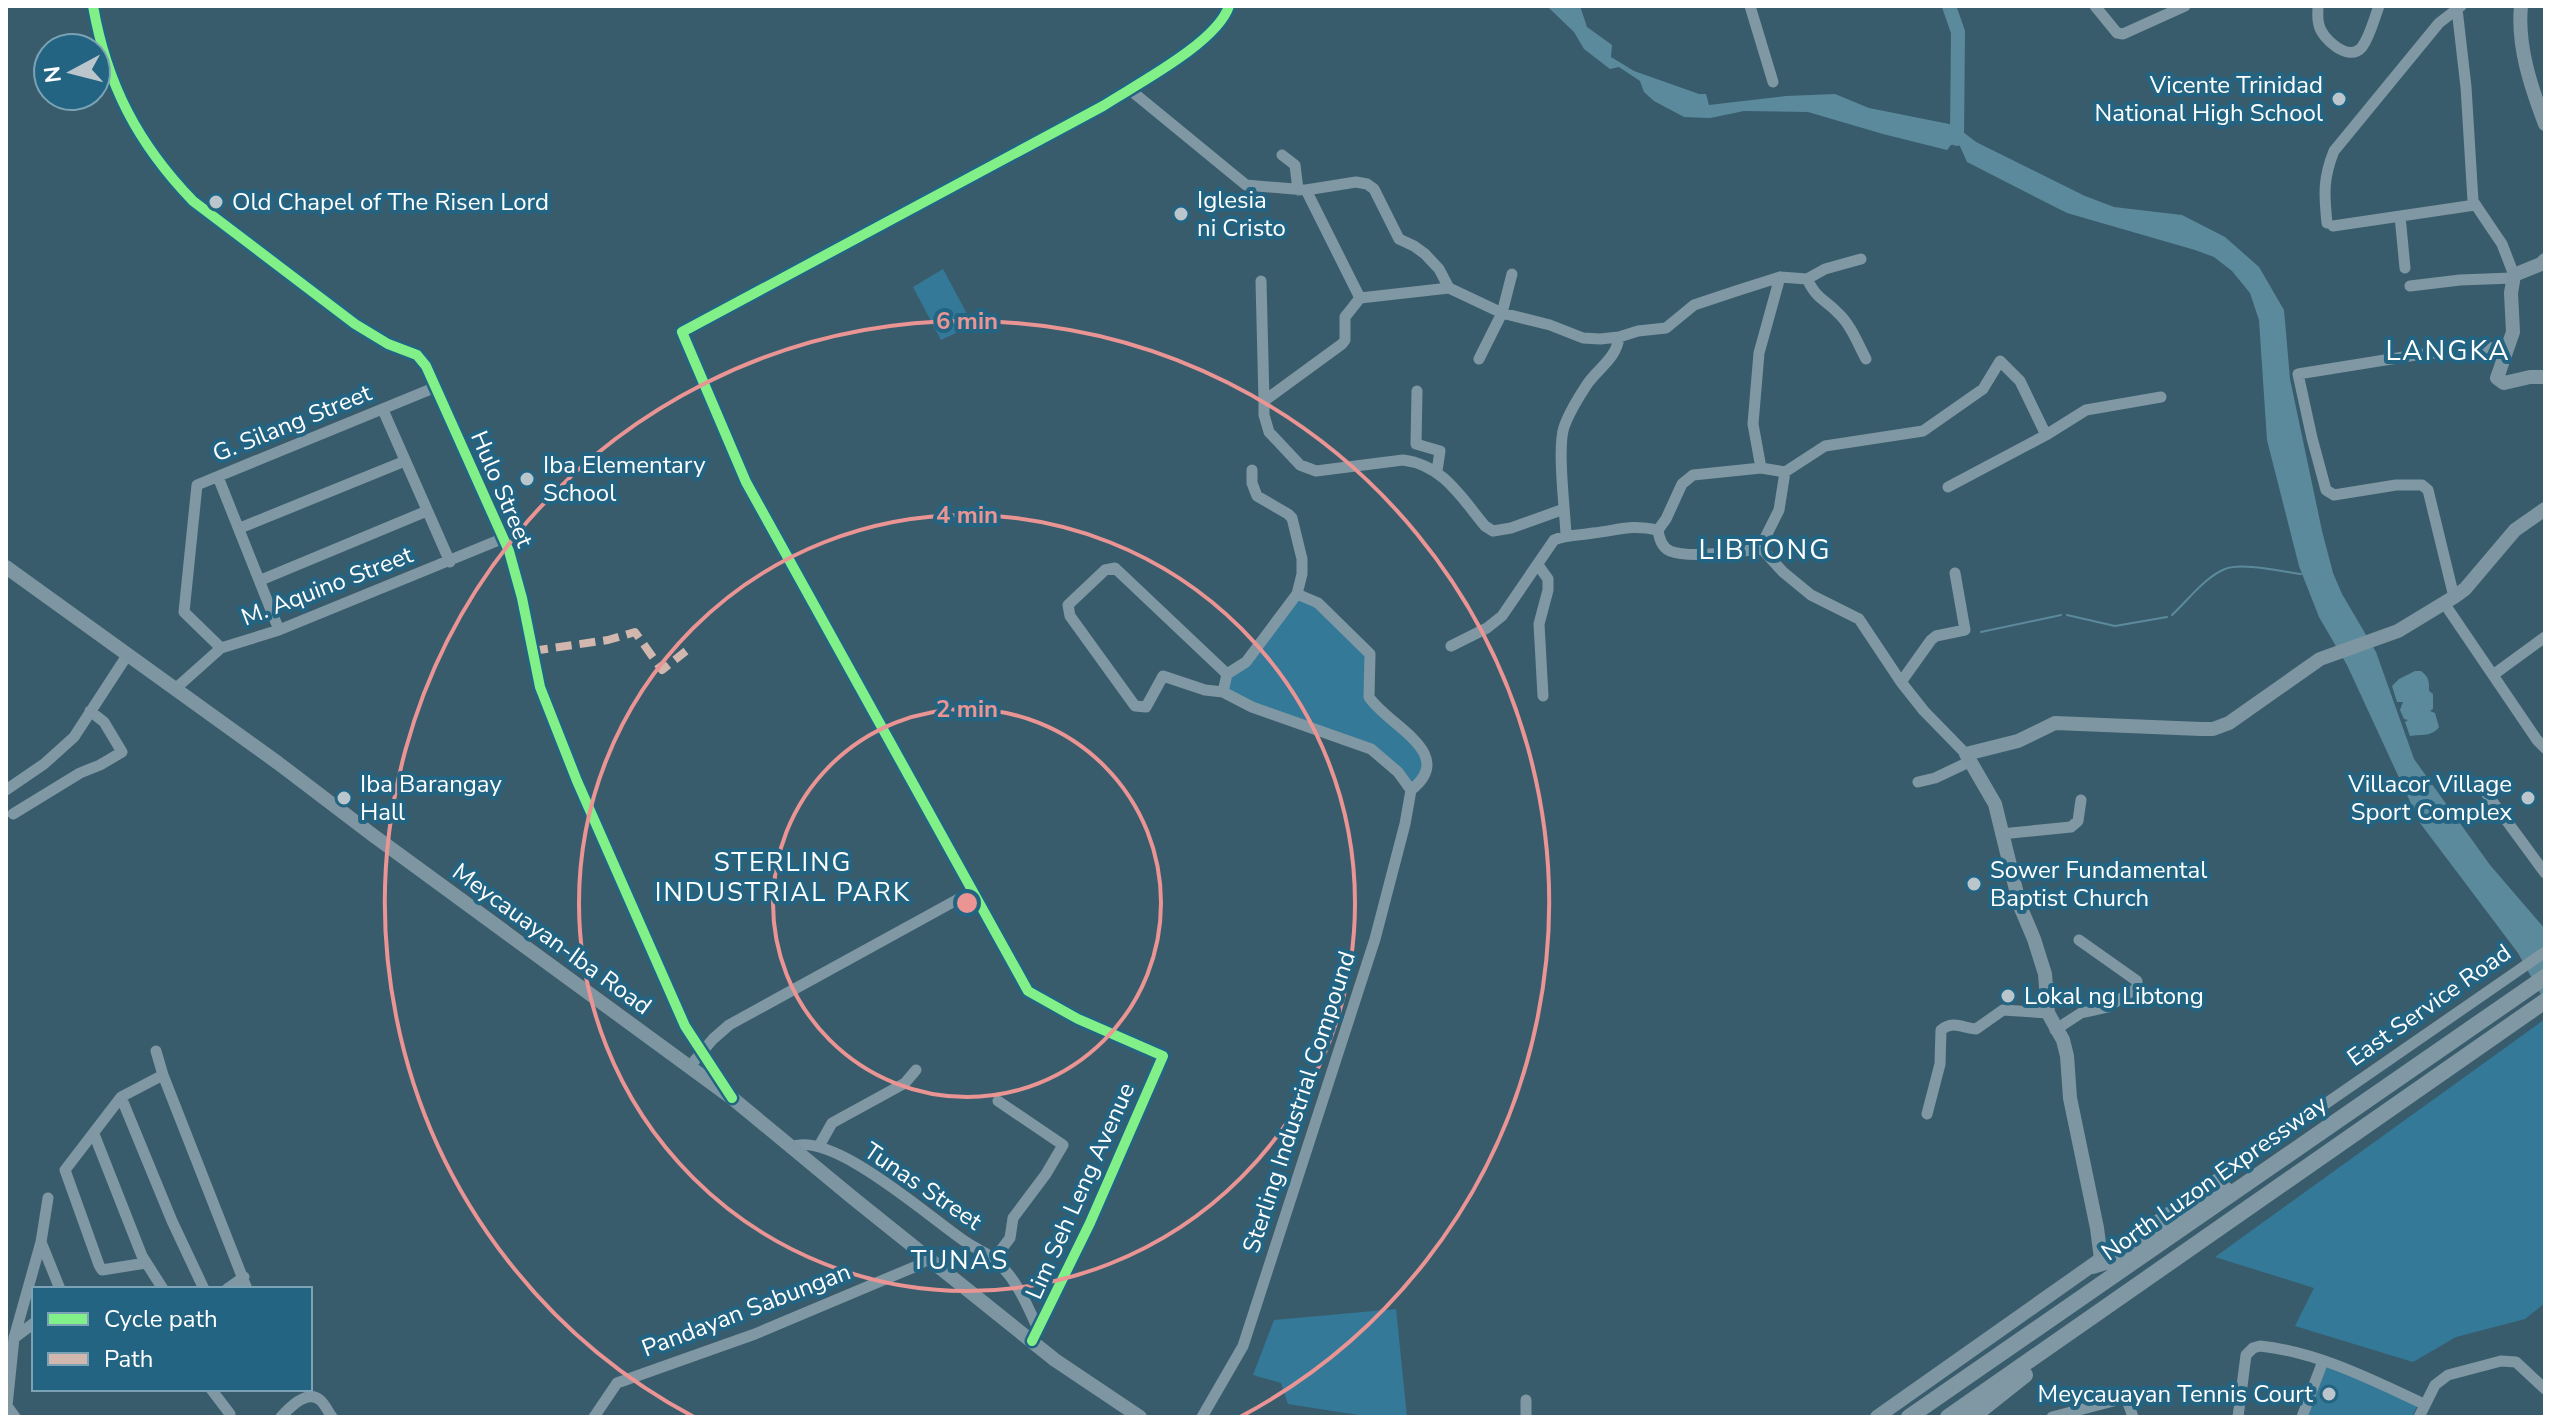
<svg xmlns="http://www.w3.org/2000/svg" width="2551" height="1423" viewBox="0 0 2551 1423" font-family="'Nunito Sans',sans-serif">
	<rect width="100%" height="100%" fill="#395c6d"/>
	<path fill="#347998" d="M943,269L973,325L941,340L913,287Z
		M1297,594L1318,603L1370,654L1369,697L1428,762L1411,790L1383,757L1223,692L1227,674L1246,662Z
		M2545,1019V1303L2525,1319L2456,1337L2413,1362L2295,1326L2314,1288L2215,1257Z
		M1396,1309L1407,1417H1371L1288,1404L1281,1383L1253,1375L1274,1320Z
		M2326,1367L2356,1377L2417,1406L2412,1417H2308Z"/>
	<path fill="#5c8a9d" d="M1544,6H1580L1587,27L1612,45L1611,57L1634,71L1699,94H1706L1709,105L1786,96L1835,94L1869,108L1954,125L1976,142L2085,196L2114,207L2182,215L2225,237L2259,267L2284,310L2290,379L2322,531L2333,573L2342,594L2376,652L2414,759L2490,865L2545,929V1002L2518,953L2420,823L2347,665L2319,617L2299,566L2267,440L2259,320L2250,293L2232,271L2214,257L2195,250L2067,213L1967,162L1959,144L1951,145L1947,150L1883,134L1808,112L1744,111L1710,118L1684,117L1654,101L1644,92L1640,81L1619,67L1610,69L1584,49L1574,32L1549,8Z
		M2415,671H2421C2429,677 2429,681 2429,691L2433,694V709L2430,711L2435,713L2439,727C2432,737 2421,734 2410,736L2405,722L2408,720L2404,719L2400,710L2403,702H2397L2392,686L2399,679Z"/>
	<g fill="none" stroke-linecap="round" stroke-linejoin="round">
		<path stroke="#5c8a9d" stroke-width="2" d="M2067,615L2115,626L2167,617
			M2172,615C2188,600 2205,577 2225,569C2242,562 2283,572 2301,574
			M1981,632L2061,615"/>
		<path stroke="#5c8a9d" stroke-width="14" d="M1949,6L1958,32L1957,139"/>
		<path stroke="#7f98a3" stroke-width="11" d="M93,6C107,85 138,144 193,201L355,324L388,344L417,355L426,366L509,551L522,598L540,687L577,781L685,1026L730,1094
			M1750,6L1773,82
			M2095,6L2117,33L2123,34L2185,6
			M2318,6C2318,12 2317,19 2319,25C2322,39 2349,63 2362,47C2370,36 2374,19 2379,6
			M2457,9L2466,87L2473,201L2502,244L2514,275
			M1129,89L1246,185L1306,190L1356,182L1367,184L1374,189L1399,239L1414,246L1425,254L1439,269L1449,288
			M1282,155L1295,165L1298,190
			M1306,190L1360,298L1449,288L1502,313L1550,325L1583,338L1600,339L1619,337C1617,357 1600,367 1588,383C1580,395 1569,413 1564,427C1557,448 1565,510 1566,535
			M2400,216L2405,268
			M2327,223C2324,194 2323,178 2334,151L2439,23L2461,6
			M2333,226L2475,205
			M1807,279C1818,301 1824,298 1838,313C1851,325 1858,344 1866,359
			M1261,281L1264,401
			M2410,286L2460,280L2512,278
			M1360,298L1345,317V340L1342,344L1264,401V415L1269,432L1300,465L1316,471L1403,460C1443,465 1461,497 1485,526L1493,531L1511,528L1564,509
			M1619,337L1638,331L1666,328L1694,305L1736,291L1780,277L1807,279L1825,269L1861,259
			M1479,359L1502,313L1512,274
			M1417,391L1416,444L1440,451L1437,471
			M383,410L450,562
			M1761,468L1753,424L1759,353L1780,277
			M218,477L279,630
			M1948,487L2046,435L2086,410L2161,397
			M240,528L405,461
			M1762,549C1740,551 1690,559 1670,551C1661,547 1659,538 1658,530L1666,519L1682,484L1693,475L1761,468L1785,472L1825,446L1923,431L1983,389L2000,361L2020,381L2046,435
			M1762,549L1783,572L1811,595L1859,619L1901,682L1924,711L1966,754
			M1762,549L1764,540L1779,510L1785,472
			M1538,565L1548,579V590L1539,624L1543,696
			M261,580L427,511
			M1297,594L1318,603L1370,654L1369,697C1388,726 1458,753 1411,790
			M2454,597L2428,490L2422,485H2396L2334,495L2326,490L2312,438L2298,374L2416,355L2509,346
			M2444,603L2537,740L2545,748
			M1451,646L1487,628L1502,616L1554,540C1568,534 1578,536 1593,533C1620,530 1630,524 1658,530
			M221,648L184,612L197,485L436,387
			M1227,674L1115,568L1105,570L1068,605L1070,616L1135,706L1146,707L1163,676L1205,690L1223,692L1252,707L1371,749L1398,772L1411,790
			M2493,675L2545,637
			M1901,682L1931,640L1936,636L1965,630L1955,573
			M175,689L221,648L279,630L504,538
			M1223,692L1227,674L1246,662L1297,594L1302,574V559L1292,518L1288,514L1257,496L1252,483V470
			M1918,782L1935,778L1971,761
			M6,790L44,764L74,737L128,654
			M2484,790L2545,873
			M13,814L80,773L100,765L122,752L104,722L90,711
			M2001,834L2071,827L2078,821L2081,800
			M2055,1030L2081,1013L2108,1007L2137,988V981L2079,940
			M156,1051L163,1075L247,1289
			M690,1066L713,1039L729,1025L973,891
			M121,1097L172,1221L204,1289
			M1927,1114L1940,1064L1941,1030C1954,1020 1962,1028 1976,1029L2003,1010L2048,1013
			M94,1134L142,1256L163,1289
			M819,1146L832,1123L905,1083L916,1070
			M791,1147C832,1129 931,1219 966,1242C974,1248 985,1252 993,1258C1016,1277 1027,1305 1039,1331
			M41,1242L60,1289
			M994,1259L1010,1238L1013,1218L1046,1174L1063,1145L998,1101
			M2101,1259L2545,952
			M146,1263L102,1270L99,1265L65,1170L121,1097L163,1075
			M227,1289L244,1277
			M14,1338L34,1323
			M1032,1341L1090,1223L1163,1056L1078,1019L1028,991L746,482L682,332L1103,106C1135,85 1217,43 1229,6
			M211,1389L230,1414
			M1526,1400V1417
			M15,1417L7,1406L14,1338L41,1242L48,1198
			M281,1417C289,1408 307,1389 320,1400C325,1404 328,1412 332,1417
			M594,1417L617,1383L755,1334L919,1265L928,1258
			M1202,1417L1243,1346L1375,939L1405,824L1411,790
			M2052,1417L2121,1399L2127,1400L2133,1417
			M2238,1417L2246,1355L2253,1348L2260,1346C2318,1352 2372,1380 2424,1404
			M2302,1417L2323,1361
			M2419,1417L2435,1385L2448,1375L2501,1361L2516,1362L2545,1389"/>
		<path stroke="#7d96a1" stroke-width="14" d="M2521,6C2517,46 2531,87 2545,124
			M2545,260L2541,264L2514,275L2511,293L2513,332L2497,378L2504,383L2530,377H2545
			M6,567L278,763L374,836L732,1098L853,1198L1055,1360L1140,1417
			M1877,1417L2101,1259L2097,1228L2070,1098L2067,1056L2063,1040L2048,1013L2045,974L2034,939L2020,906L1995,804L1966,754L2018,741L2055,723L2201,729H2213L2229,723L2320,659L2398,631L2454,597L2465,589L2515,530L2545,509"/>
		<path stroke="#8098a3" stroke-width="16" d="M2093,1266L2118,1258L2204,1199L2225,1189
			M1909,1417L2545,977
			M1948,1417L2545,1001
			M1972,1417L2025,1375"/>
		<path stroke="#d1b7ad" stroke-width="8" stroke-dasharray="16 8" stroke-linecap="butt" d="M532,651L608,640L635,632L662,670L686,651"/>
		<defs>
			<path id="cycleway" d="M93,6C107,85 138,144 193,201L355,324L388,344L417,355L426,366L509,551L522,598L540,687L577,781L685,1026L732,1098
				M1032,1341L1090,1223L1163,1056L1078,1019L1028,991L746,482L682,332L1103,106C1135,85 1217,43 1229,6"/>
		</defs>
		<use href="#cycleway" stroke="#236483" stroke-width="15"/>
		<use href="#cycleway" stroke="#82f089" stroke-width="10"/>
	</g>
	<g fill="none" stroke="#ea9494" stroke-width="4">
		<circle cx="967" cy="903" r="194"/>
		<circle cx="967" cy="903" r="388"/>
		<path d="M694 1417A582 582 0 1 1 1240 1417"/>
	</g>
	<g fill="#bac6cc" stroke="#236483" stroke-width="3">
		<circle cx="2339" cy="99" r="8"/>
		<circle cx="216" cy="202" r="8"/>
		<circle cx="1181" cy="214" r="8"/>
		<circle cx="527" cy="479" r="8"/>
		<circle cx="344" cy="798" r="8"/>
		<circle cx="2528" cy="798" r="8"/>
		<circle cx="1974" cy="884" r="8"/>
		<circle cx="2008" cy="996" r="8"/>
		<circle cx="2329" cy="1394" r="8"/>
	</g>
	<g text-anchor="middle" stroke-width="8" stroke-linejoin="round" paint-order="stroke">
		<g font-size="24" fill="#fff" stroke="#236483" text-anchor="start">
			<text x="2323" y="93" text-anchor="end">Vicente Trinidad<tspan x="2323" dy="28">National High School</tspan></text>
			<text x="1197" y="208">Iglesia<tspan x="1197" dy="28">ni Cristo</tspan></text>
			<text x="232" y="210">Old Chapel of The Risen Lord</text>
			<text x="543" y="473">Iba Elementary<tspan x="543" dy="28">School</tspan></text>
			<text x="360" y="792">Iba Barangay<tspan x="360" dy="28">Hall</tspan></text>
			<text x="2512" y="792" text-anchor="end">Villacor Village<tspan x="2512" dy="28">Sport Complex</tspan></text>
			<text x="1990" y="878">Sower Fundamental<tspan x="1990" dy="28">Baptist Church</tspan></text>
			<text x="2024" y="1004">Lokal ng Libtong</text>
			<text x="2313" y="1402" text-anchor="end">Meycauayan Tennis Court</text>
		</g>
		<g font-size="24" fill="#fff" stroke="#236483">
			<text transform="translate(292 423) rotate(-22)" y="8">G. Silang Street</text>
			<text transform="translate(502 489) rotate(67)" y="8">Hulo Street</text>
			<text transform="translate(327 586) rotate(-21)" y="8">M. Aquino Street</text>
			<text transform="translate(552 939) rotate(36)" y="8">Meycauayan-Iba Road</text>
			<text transform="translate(2429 1005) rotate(-35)" y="8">East Service Road</text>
			<text transform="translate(1299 1102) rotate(-72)" y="8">Sterling Industrial Compound</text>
			<text transform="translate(2214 1178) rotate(-35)" y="8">North Luzon Expressway</text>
			<text transform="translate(923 1186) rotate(34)" y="8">Tunas Street</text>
			<text transform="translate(1080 1191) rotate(-66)" y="8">Lim Seh Leng Avenue</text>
			<text transform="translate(746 1310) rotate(-21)" y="8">Pandayan Sabungan</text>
		</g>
		<g font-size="26" letter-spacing="2" fill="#fff" stroke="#236483">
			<text x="783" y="871">STERLING<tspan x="783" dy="30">INDUSTRIAL PARK</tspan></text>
			<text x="960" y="1269">TUNAS</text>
		</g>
		<g font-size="28" letter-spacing="2" fill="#fff" stroke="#236483">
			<text x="2448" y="360">LANGKA</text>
			<text x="1765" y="559">LIBTONG</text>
		</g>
	</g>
	<circle cx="967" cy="903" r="12" fill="#ea9494" stroke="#236483" stroke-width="4"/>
	<g font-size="24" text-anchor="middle" font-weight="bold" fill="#ea9494" stroke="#236483" stroke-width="8" stroke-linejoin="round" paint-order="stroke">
		<text x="967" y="329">6 min</text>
		<text x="967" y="523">4 min</text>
		<text x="967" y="717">2 min</text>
	</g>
	<rect width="2551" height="1423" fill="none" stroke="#ffffff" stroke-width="16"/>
	<rect x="32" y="1287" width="280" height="104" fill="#236483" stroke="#7ba2b5" stroke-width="2"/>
	<rect x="48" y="1313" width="40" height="12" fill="#82f089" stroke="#7ba2b5" stroke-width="2"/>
	<text x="104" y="1327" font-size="24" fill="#ffffff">Cycle path</text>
	<rect x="48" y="1353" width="40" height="12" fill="#d1b7ad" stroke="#7ba2b5" stroke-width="2"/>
	<text x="104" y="1367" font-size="24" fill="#ffffff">Path</text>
	<g transform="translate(72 72) rotate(263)"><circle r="38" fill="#236483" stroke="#7ba2b5" stroke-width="2"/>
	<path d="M0-6L14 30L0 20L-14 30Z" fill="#bac6cc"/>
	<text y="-12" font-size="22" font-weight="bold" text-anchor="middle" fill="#ffffff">N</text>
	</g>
</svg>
